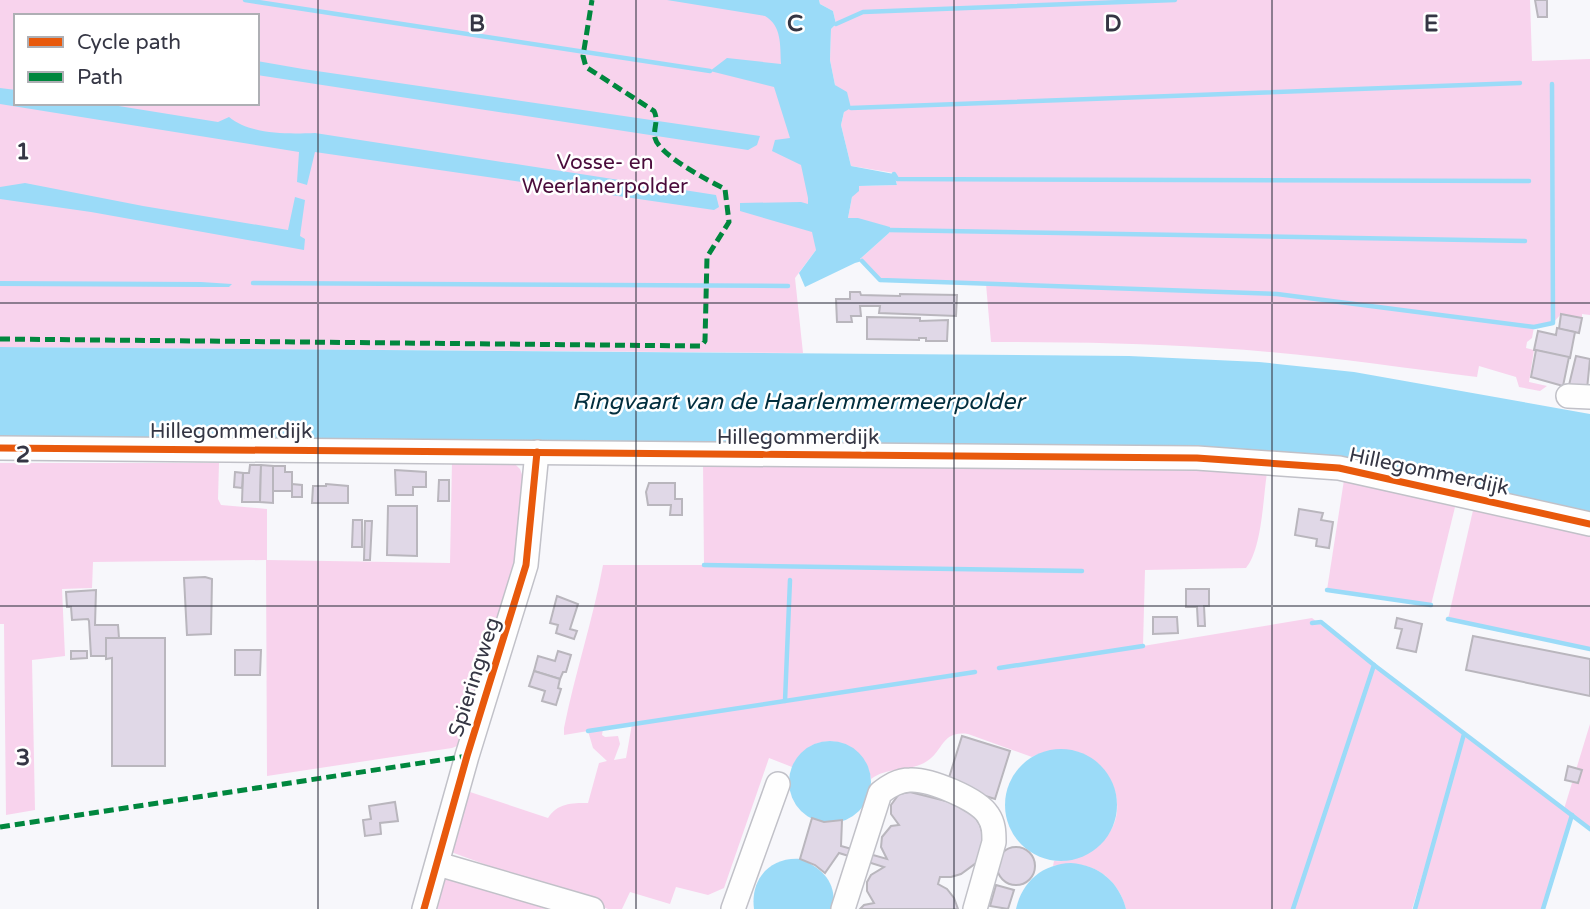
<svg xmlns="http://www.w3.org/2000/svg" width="1590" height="909" viewBox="0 0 1590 909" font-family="'Varela Round',sans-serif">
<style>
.green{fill:#f8d3ed;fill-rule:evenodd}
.water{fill:#9bdbf8}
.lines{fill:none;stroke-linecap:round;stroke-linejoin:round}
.stream{stroke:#9bdbf8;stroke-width:4.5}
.building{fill:#e0d8e7;stroke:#b9b6bd;stroke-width:2}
.minor-casing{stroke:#c1c1c8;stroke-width:26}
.minor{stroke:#fefefe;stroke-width:23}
.quiet{stroke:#00873e;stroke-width:5;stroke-dasharray:10 5;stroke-linecap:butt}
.cycleway-casing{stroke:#fff;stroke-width:11}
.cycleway{stroke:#e8590c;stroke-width:7}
.grid{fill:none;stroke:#353644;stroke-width:2;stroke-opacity:0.55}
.labels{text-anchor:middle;stroke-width:5;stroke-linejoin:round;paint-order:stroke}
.park-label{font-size:21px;fill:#4a0c3b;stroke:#fff}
.street-label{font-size:21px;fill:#353644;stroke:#fff}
.water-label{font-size:23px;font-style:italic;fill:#022e3e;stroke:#fff}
.grid-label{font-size:23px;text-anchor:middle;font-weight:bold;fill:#353644;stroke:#fff;stroke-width:5;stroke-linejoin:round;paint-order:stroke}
</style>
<rect width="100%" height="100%" fill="#f7f7fb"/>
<g class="green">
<path d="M0 0H797L816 250 795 278 803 353 0 347ZM16 16H257V103H16Z"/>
<path d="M819 0H1530L1532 61 1590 59V315L1582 314V318L1561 314 1553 323 1534 327 1532 338 1527 342 1526 348 1534 350 1529 382 1547 386 1540 391 1519 387 1516 377 1479 366 1477 377C1390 366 1303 353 1216 348 1141 343 1066 342 991 342L986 284 880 280 860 259 889 233V227L848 218 852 197 858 186 897 185 894 173 851 166 841 125 844 112 839 89 835 85 830 60 831 29 836 24 833 11 820 4Z"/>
<polygon points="452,462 513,462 520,469 525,483 516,573 462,744 452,748 267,776 266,560 93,562 92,588 62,589 65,656 32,660 35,810 6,815 4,624 0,624 0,463 219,463 218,499 221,505 267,509 267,560 450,563"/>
<path d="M703 463 1139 466 1267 473C1263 498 1262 549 1246 568L1145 570 1143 646 1312 618 1564 809 1590 724V828L1572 816 1542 909H1415L1446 798 1412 909H1126C1117 874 1087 858 1053 866L1054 861C1069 862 1077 857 1090 850 1150 817 1102 724 1032 757L968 734C940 730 944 753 924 763 906 772 887 767 871 779 864 736 810 727 792 767L769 758 724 888 708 895 676 887 670 904 630 892 622 909H608L451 852 470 792 548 818C558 803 571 803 588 803L599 763 607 761 593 748 588 731 564 735V728C575 673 593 620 603 565H704ZM632 724 626 758 614 760 620 744 618 736 605 737 602 735 603 729Z"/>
<polygon points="1344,480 1456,503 1431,605 1327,590"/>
<polygon points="1474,506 1590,532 1590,649 1448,619"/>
<polygon points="444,872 546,909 434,909"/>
</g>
<g class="water">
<path d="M667 0H819L820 4 833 11 836 24 831 29 830 60 835 85 847 92 851 108 844 112 841 125 851 166 894 174 897 185 859 186V191L852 197 848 218H858L890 227 889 233 860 259 862 261 855 263 805 287 799 273 816 250 812 232 740 211V203L801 202 808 204V198L801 165 772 151 775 140 790 138 774 87 710 71 727 58 781 64C780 45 782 26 765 16Z"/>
<polygon points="257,61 303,69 760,136 757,145 748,150 257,75"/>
<path d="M0 88 16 90V103H100L218 122 229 117C251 135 288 134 315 133L716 195 719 207 714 210 315 152 307 185 297 182 299 152 0 104Z"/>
<polygon points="25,183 143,206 288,230 295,197 305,200 300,236 305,239 304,250 91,212 0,199 0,187"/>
<polygon points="0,281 201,282 232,284 229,287 203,287 0,286"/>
<polygon points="0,347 1129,356 1259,362 1354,372 1590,414 1590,512 1359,464 1289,453 1169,447 0,439"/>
<circle cx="830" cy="782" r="41"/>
<circle cx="1061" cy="805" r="56"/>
<path d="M800 859C823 868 837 883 833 909H754C750 879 770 857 800 859Z"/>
<path d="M1071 863C1099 865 1119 882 1126 909H1016C1022 881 1043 864 1071 863Z"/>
</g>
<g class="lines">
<g class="stream">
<polyline points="245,0 710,71"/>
<polyline points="836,24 863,12 1175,0"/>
<polyline points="851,108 1520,83"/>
<polyline points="894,174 897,179 1529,181"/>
<polyline points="889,230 1525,241"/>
<polyline points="862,261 880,280 1277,294 1534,327 1553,323 1552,84"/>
<polyline points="253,283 788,286"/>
<polyline points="704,565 1082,571"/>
<polyline points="1327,590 1431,605"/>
<polyline points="1448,619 1590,649"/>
<polyline points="1374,665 1590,829"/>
<polyline points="999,668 1143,646"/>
<polyline points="785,701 790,580"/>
<polyline points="588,731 975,672"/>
<polyline points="1293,909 1374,665 1321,622 1312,623"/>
<polyline points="1415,909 1464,734"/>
<polyline points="1543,909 1572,815"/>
</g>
</g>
<g class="building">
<polygon points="1535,0 1547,0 1547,17 1538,17"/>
<polygon points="850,292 860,292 861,295 900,296 900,294 957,295 956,316 879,313 880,306 860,306 861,316 851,316 852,322 837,322 836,299 850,299"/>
<polygon points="1561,314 1582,318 1579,333 1559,329"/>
<polygon points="867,317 920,318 920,321 948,320 947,341 926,341 926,338 919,338 919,340 867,339"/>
<polygon points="1557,328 1575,332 1570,358 1534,350 1538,331 1556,335"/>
<polygon points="1536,350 1569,357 1563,386 1531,377"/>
<polygon points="1576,356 1590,359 1587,389 1569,385"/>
<polygon points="250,465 261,465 260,502 242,502 243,473 249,473"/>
<polygon points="261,465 273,466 273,503 260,502"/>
<polygon points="273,466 285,466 285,472 292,472 292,491 273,491"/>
<polygon points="395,470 426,472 426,487 413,487 413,495 396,495"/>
<polygon points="235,472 243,473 242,488 234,487"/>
<polygon points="439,480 449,480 449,501 438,501"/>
<polygon points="649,483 675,483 675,499 682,499 682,515 670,515 671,505 648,505 646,492"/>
<polygon points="292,484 302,485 302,497 292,497"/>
<polygon points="326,484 348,486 348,503 312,503 313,486 326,486"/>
<polygon points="388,506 417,506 417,556 387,555"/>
<polygon points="1299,509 1323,513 1321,520 1333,522 1329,548 1316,546 1317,539 1295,535"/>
<polygon points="353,520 362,520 362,547 352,547"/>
<polygon points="365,521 372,521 370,560 364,560"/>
<polygon points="205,577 212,579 211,634 187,635 184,578"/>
<polygon points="1186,589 1209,589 1209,606 1204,606 1205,626 1198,626 1197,607 1186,607"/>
<polygon points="96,590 95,625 118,625 119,638 106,638 106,656 91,656 89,621 88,619 72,620 71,607 67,607 66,592"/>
<polygon points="557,596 578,604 570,629 577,631 574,639 556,633 558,625 550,623"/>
<polygon points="1153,617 1177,617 1178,633 1153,634"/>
<polygon points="1397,618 1422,624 1416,652 1397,648 1402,629 1395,628"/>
<polygon points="1473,636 1590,659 1590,696 1466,670"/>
<polygon points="106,638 165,638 165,766 112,766 112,658 106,659"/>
<polygon points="235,650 261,650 260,675 235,675"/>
<polygon points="71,651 87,651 87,658 71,659"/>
<polygon points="558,651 571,655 566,672 563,672 560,679 534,671 538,656 555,661"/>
<polygon points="534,671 560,679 558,688 561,689 556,705 542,701 545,691 529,686"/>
<polygon points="962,736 1010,751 995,799 947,784"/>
<polygon points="1568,766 1582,770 1578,783 1565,780"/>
<polygon points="910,792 958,804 974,815 980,825 983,835 983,846 976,863 961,874 951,877 940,877 938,884 947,889 954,898 958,909 860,909 864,905 874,903 867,891 867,882 871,875 884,867 839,853 825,873 815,865 800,859 812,818 824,822 842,820 841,846 887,859 881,847 882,837 891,826 899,825 891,814 891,805 899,794"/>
<polygon points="395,802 398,821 380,823 381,834 365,836 363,820 371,819 369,806"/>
<circle cx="1016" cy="866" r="19"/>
<polygon points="996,885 1014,890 1008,909 990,906"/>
</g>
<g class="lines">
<defs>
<g id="minor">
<polyline points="1568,396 1590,397"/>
<polyline points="0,448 1197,458 1339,468 1590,524"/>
<polyline points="438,864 592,909"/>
<polyline points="424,909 467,756 526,565 537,452"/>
<polyline points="733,909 778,784"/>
<path d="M843 909 880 793C889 786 898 780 910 780 930 779 978 799 988 815 994 824 994 832 994 842L975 909"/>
</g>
</defs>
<use href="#minor" class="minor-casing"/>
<use href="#minor" class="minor"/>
<g class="quiet">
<path d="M0 339 701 346 705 341 707 257 729 222 725 189C709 181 659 155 655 138 653 128 659 121 654 111L586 67 583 56 592 0"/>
<polyline points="0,827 467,756"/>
</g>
<defs>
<g id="cycleway">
<polyline points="0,448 1197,458 1339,468 1590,524"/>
<polyline points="424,909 467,756 526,565 537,452"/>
</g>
</defs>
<use href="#cycleway" class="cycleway-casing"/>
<use href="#cycleway" class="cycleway"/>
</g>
<path class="grid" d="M318 0V909M636 0V909M954 0V909M1272 0V909M0 303H1590M0 606H1590"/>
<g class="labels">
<g class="park-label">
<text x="605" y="169">Vosse- en<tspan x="605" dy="24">Weerlanerpolder</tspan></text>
</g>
<g class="street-label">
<text x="231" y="438">Hillegommerdijk</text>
<text x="798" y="444">Hillegommerdijk</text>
<text transform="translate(1429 471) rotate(12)" y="7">Hillegommerdijk</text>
<text transform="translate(474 677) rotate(-72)" y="7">Spieringweg</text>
</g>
<g class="water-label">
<text x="798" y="409">Ringvaart van de Haarlemmermeerpolder</text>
</g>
</g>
<g class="grid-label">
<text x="477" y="31">B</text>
<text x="795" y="31">C</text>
<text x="1113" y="31">D</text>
<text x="1431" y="31">E</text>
<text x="23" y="159">1</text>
<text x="23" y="462">2</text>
<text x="23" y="765">3</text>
</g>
<rect x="14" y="14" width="245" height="91" fill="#ffffff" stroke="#aeafb4" stroke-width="2"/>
<rect x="28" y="37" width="35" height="10" fill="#e8590c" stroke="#aeafb4" stroke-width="2"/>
<text x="77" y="49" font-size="21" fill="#353644">Cycle path</text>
<rect x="28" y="72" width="35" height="10" fill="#00873e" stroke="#aeafb4" stroke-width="2"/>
<text x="77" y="84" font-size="21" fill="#353644">Path</text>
</svg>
